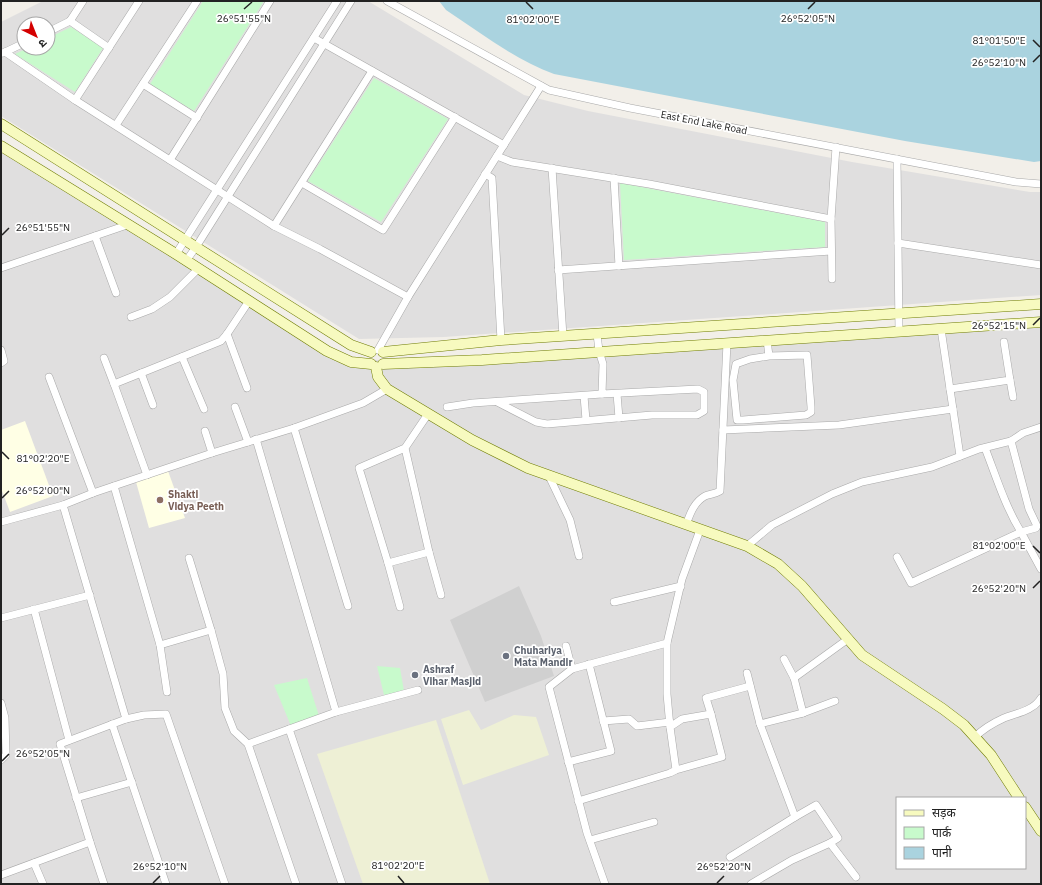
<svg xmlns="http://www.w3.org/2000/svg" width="1042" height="885" viewBox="0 0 1042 885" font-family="'IBM Plex Sans','Noto Sans Devanagari',sans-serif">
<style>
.residential{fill:#e0dfdf;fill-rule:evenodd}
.education{fill:#ffffe5}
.religious{fill:#d0d0d0}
.farmland{fill:#eef0d5}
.park{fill:#c8facc}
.water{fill:#aad3df}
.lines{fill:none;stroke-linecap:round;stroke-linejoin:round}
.street-casing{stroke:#a9a9a9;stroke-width:8}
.secondary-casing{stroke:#707d05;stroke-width:11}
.street{stroke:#fff;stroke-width:7}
.secondary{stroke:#f7fabf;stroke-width:10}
.ticks{fill:none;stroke:#222;stroke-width:1.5}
.education-dot{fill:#8d6e63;stroke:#fff;stroke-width:1.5}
.worship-dot{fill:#6b7280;stroke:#fff;stroke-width:1.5}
.labels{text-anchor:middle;stroke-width:3.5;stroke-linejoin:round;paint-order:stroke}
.street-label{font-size:10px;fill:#222;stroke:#fff}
.education-label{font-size:10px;font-weight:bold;fill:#785e54;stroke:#fff;text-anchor:start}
.worship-label{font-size:10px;font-weight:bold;fill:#5b616d;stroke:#fff;text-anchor:start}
.ticks-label{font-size:10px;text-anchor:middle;fill:#222;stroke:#fff;stroke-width:3.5;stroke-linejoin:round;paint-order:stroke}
</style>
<rect width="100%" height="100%" fill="#f2efe9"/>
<g class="residential">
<path d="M43 1H368L524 95 588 111 852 162 1030 192H1041V295L444 337 359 339 1 116V22ZM24 24H48V48H24Z"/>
<path d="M1 150 347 358 467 366 1041 325V884H1ZM897 798H1025V868H897Z"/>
</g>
<g class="education">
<polygon points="25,421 53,496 10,512 1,488 1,430"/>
<polygon points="168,471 185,518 149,528 136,482"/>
</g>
<polygon class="religious" points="519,586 541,636 554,676 485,702 450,620"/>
<g class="farmland">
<polygon points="469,710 481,730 514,715 536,717 549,755 463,785 441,719"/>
<polygon points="436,720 490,884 363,884 317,754"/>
</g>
<g class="park">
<polygon points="203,1 264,1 194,111 150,84"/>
<polygon points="71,27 103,48 75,92 15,54 28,48 48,48 48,38"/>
<polygon points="374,78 448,119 381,222 308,181"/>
<polygon points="620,183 825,222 825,247 624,260"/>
<polygon points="377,666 400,668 404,691 384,695"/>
<polygon points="307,678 319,716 291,726 274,685"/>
</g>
<path class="water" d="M439 1H1041V161L1034 162 905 141 554 74C515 60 481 33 446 10Z"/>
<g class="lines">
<defs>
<g id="street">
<polyline points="387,1 549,90 630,108 1016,182 1041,184"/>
<polyline points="70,21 83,1"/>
<polyline points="48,32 70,21 109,48"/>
<polyline points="314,38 504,145"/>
<polyline points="5,52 75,100 274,226 320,249 408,297"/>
<polyline points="3,53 24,43"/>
<polyline points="143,84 197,118"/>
<polyline points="75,100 139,1"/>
<polyline points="116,125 197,1"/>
<polyline points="497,156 512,162 649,184 831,219"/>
<polyline points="897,159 899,332"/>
<polyline points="170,160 270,1"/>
<polyline points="552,168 563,336"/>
<polyline points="485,174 492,178 501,340"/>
<polyline points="614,178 619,266"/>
<polyline points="302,183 383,230 455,117"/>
<polyline points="274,226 372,71"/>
<polyline points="95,236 116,293"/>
<polyline points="898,243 1041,265"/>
<polyline points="176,254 337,1"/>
<polyline points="186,261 196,247 351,1"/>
<polyline points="1,268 127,225"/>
<polyline points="558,270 831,251"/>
<polyline points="832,279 831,219 836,147"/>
<polyline points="131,317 152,309 170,297 198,269"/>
<polyline points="941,329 960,456"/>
<polyline points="227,334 247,388"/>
<polyline points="767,340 769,356 750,359 736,364 733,380 737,420 743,420 806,415 811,412 811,407 807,355 769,356"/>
<polyline points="1,350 4,361 1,363"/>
<polyline points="378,350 408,297 541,86"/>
<polyline points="182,357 204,409"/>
<polyline points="104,358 114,384 221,341 227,334 249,301"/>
<polyline points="141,373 153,405"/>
<polyline points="49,377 93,493"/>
<polyline points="1010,380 1013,397"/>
<polyline points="114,384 147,475"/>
<polyline points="950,389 1010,380 1004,342"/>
<polyline points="617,394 619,418"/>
<polyline points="584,396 586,420"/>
<polyline points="497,402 536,422 547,424 652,415 697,415 704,411 704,392 698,389 602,394 603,364 599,351 597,334"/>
<polyline points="235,407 248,442"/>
<polyline points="447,407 473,403 602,394"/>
<polyline points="1041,427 1023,433 1011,441 1029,509 1037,526 1036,528 1021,532 1041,569"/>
<polyline points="294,428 348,606"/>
<polyline points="723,430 839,425 953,409"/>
<polyline points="205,431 212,453"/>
<polyline points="405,448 359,468 388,563 429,552 405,448 428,414"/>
<polyline points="549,476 570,520 579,556"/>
<polyline points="114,486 160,645 167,692"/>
<polyline points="1,522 63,505"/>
<path d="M686 525C690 514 694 502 705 496 710 494 715 494 720 491L727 343"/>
<polyline points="747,546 772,525 832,494 862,482 932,467 979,449 1011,441"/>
<polyline points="429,552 441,595"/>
<path d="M897 557 911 583 1021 532C1005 506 996 476 985 448"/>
<polyline points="189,558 211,630 223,674 225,708 234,731 248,744 296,884"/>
<polyline points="388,563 400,607"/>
<polyline points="614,602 681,586"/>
<polyline points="34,609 69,740"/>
<polyline points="1,618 90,595"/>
<polyline points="667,643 667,694 670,727"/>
<polyline points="160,645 211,630"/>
<polyline points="566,646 572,669 667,643 682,579 700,530"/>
<polyline points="784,659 794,678"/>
<polyline points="572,669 549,687 587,833 605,884"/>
<polyline points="747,673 760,724"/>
<polyline points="1,703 5,718 6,755 1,760"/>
<polyline points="336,712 418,690"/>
<polyline points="803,713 835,701"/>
<polyline points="711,714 706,698 750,686"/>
<polyline points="126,719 144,715 166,714 225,884"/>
<polyline points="603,721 629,719 637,726 670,722"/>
<polyline points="112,724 166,884"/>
<polyline points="289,729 342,884"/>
<path d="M975 737C983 729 993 723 1004 718 1017 713 1033 711 1041 698"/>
<polyline points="248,744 336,712 256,439"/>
<polyline points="568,762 611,751 589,664"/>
<polyline points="76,798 132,782"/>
<polyline points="578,801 670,773 676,770 722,757 711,714 682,719 670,727 676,770"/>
<polyline points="590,840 654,822"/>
<polyline points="90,842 104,884"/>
<polyline points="830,843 838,838 816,805 795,817 760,724 803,713 794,678 848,639"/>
<polyline points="730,857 795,817"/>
<polyline points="34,863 43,884"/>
<polyline points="1,875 90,842 60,744 126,719 63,505 93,493 212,453 294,428 363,403 387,389"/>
<polyline points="751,884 792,860 830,843 856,877"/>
</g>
<g id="secondary">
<polyline points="1,124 332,333 351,345 371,352"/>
<polyline points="1,146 176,254 327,351 351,362 371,364"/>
<polyline points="383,352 501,340 1041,304"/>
<polyline points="383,364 482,360 1041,322"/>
<polyline points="376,367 378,377 387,389 472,440 528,468 747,546 778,564 802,586 862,655 943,709 964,725 991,755 1019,798"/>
<polyline points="1025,807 1041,831"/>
</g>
</defs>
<use href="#street" class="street-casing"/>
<use href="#secondary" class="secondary-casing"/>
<use href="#street" class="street"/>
<use href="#secondary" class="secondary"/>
</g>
<path class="ticks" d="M526 2 533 9M244 9 252 2M808 9 815 2M1033 40 1040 47M1033 62 1040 55M2 235 9 228M1033 325 1040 318M2 452 9 459M2 498 9 491M1033 546 1040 553M1033 588 1040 581M2 761 9 754M398 876 404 883M153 883 160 876M717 883 724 876"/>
<circle class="education-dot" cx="160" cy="500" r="4"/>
<g class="worship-dot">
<circle cx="506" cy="656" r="4"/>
<circle cx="415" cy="675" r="4"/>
</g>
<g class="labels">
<g class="street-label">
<text transform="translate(704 122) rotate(11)" y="4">East End Lake Road</text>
</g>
<g class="education-label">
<text x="168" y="498">Shakti<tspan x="168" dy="12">Vidya Peeth</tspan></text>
</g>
<g class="worship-label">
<text x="514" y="654">Chuhariya<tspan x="514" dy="12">Mata Mandir</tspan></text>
<text x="423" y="673">Ashraf<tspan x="423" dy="12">Vihar Masjid</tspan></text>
</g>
</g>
<g class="ticks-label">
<text x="244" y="22">26°51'55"N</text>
<text x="808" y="22">26°52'05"N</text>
<text x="533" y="23">81°02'00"E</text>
<text x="999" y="44">81°01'50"E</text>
<text x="999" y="66">26°52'10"N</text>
<text x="43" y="231">26°51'55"N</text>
<text x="999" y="329">26°52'15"N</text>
<text x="43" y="462">81°02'20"E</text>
<text x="43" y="494">26°52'00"N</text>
<text x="999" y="549">81°02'00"E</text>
<text x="999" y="592">26°52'20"N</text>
<text x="43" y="757">26°52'05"N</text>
<text x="398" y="869">81°02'20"E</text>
<text x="160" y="870">26°52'10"N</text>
<text x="724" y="870">26°52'20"N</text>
</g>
<rect width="1042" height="885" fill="none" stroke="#222222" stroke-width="4"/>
<rect x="896" y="797" width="130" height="72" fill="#ffffff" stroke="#a7a7a7"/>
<rect x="904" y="810" width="20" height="6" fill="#f7fabf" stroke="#a7a7a7"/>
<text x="932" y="817" font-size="12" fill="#222222">सड़क</text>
<rect x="904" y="827" width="20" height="12" fill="#c8facc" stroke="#a7a7a7"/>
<text x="932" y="837" font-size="12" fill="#222222">पार्क</text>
<rect x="904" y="847" width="20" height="12" fill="#aad3df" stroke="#a7a7a7"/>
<text x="932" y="857" font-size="12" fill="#222222">पानी</text>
<g transform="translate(36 36) rotate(137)"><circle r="19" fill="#ffffff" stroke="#a7a7a7"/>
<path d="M0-3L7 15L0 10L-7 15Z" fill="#d40000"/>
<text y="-6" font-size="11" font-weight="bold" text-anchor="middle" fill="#222222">उ</text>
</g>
</svg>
